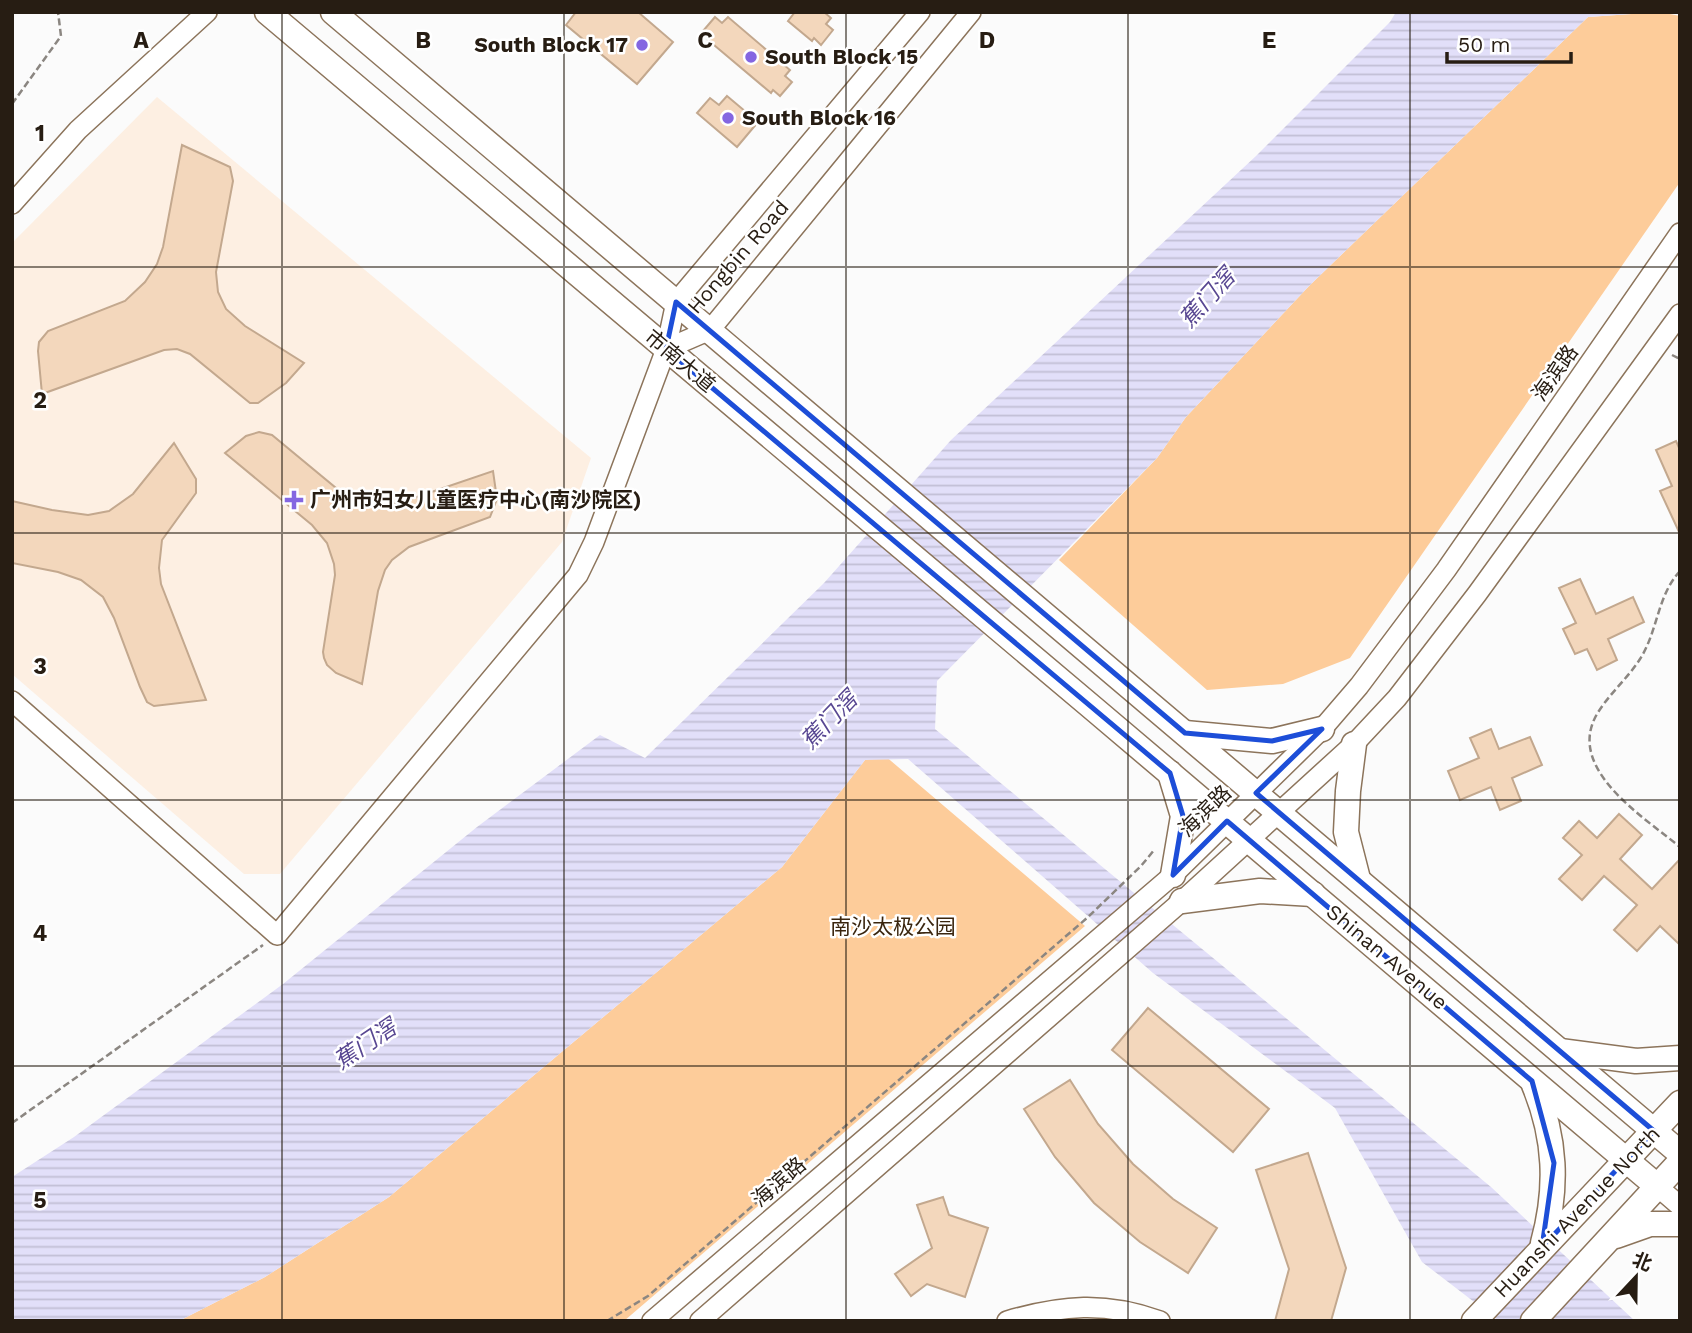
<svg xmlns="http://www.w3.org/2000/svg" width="1692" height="1333" viewBox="0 0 1692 1333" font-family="'Work Sans','Noto Sans SC',sans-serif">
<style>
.built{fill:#fdefe2}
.park{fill:#fdcc9a}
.water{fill:url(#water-rules)}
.building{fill:#f3d7bc;stroke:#c3a88e;stroke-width:2}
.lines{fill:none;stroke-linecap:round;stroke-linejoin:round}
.minor-casing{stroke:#8c745b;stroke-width:22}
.major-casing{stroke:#8c745b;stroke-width:27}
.path{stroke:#8b8681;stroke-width:2.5;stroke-dasharray:7 3.5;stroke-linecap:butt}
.minor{stroke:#fff;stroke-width:19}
.major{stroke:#fff;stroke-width:24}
.marked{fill:none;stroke:#1d4ed8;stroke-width:5;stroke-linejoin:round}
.grid{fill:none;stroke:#271d13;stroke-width:2;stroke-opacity:0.55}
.poi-dot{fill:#8466e1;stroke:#fff;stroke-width:2.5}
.labels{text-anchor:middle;stroke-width:5;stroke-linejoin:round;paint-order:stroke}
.poi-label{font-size:21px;font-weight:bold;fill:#271d13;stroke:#fff;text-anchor:start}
.street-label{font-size:21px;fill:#271d13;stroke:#fff}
.park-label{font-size:21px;fill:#3a250e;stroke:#fff}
.water-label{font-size:23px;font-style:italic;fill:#584792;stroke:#fff}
.grid-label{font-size:23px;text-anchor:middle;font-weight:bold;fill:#271d13;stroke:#fff;stroke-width:5;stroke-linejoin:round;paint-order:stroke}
</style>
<defs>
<pattern id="water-rules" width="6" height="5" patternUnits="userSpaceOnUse" patternTransform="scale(1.75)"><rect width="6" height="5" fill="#e2dff9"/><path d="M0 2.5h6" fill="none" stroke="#c2bfd5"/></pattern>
</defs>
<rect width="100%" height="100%" fill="#fbfbfb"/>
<polygon class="built" points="157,97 591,458 562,542 280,874 244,874 12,674 12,243"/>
<g class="park">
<polygon points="1660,12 1680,16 1680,182 1350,658 1283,684 1207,690 1059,560 1157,458 1186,417 1309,286 1588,17"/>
<polygon points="884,755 1085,926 624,1321 179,1321 265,1277 389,1197 782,867 865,760"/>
</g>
<polygon class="water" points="1396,12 1660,12 1588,17 1309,286 1186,417 1157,458 937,681 935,729 1491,1187 1635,1321 1499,1321 1422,1262 1335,1108 1153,973 908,759 865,760 782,867 389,1197 265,1277 179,1321 12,1321 12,1177 74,1137 283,984 477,827 600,735 645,758 824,583 951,440 1256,156 1390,22"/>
<g class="building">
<polygon points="576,12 638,12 673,42 637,84 566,25"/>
<polygon points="795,12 824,12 831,18 826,24 833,30 821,45 814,38 812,41 788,21"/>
<polygon points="715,17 722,23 728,17 790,70 785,76 792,82 780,96 773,90 771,93 708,40 710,38 703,31"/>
<polygon points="727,96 758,122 737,147 697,113 710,98 719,105"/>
<polygon points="182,145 230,167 233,181 216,272 218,292 226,309 245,326 304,363 286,383 258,403 250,403 190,354 177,349 164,350 42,394 38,351 39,342 48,331 125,301 145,282 157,264 163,247"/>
<polygon points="259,432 272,435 347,497 368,504 379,506 402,502 493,471 497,499 490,517 409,547 392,560 385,570 378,591 362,684 336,673 327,665 324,658 323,652 335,575 334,564 327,543 312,525 225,453 246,436"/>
<polygon points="1676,441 1680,450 1680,534 1660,491 1672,486 1656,450"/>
<polygon points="174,443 196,479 196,493 162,540 159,568 161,584 206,700 154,706 147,702 140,687 114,618 103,597 81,580 58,572 12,563 12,501 52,510 88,515 109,511 133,494"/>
<polygon points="1580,579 1596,614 1633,597 1644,622 1608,639 1617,660 1597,670 1587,649 1575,654 1563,629 1576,623 1559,588"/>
<polygon points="1491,729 1499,749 1530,737 1542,765 1512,778 1521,801 1500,810 1491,787 1460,800 1448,771 1479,758 1470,738"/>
<polygon points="1619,814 1642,835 1620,859 1652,889 1680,859 1680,945 1660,926 1637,951 1614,930 1637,905 1604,876 1582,900 1559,879 1582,855 1563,838 1579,821 1597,838"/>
<polygon points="1148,1008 1269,1109 1233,1152 1112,1050"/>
<polygon points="1070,1080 1098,1124 1133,1164 1173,1199 1217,1228 1188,1273 1140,1242 1094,1203 1055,1157 1024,1109"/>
<polygon points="1308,1153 1346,1268 1331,1321 1275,1321 1289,1269 1256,1170"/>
<polygon points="943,1197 949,1215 988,1228 965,1297 927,1284 911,1296 895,1274 932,1248 917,1205"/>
</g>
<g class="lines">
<defs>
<g id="minor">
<polyline points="12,204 78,130 207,12"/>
<polyline points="666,349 710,330 971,12"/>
<polyline points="12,701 277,935 578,575 594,542 666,349 676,302 920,12"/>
<polyline points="1658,1187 1680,1206"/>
<polyline points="652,1321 1173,875 1322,729 1359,686 1446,570 1680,233"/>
<polyline points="700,1321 1182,901 1354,744 1397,698 1477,594 1680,314"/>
<path d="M1007 1321C1062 1305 1105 1301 1160 1321"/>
</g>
<g id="major">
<polyline points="267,12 1094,709 1658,1187"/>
<polyline points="333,12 1680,1153"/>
<polyline points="1185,733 1272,741 1322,729"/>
<polyline points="1354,744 1348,791 1346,832 1358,879"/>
<polyline points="1170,773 1183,816 1173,875"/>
<polyline points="1182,901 1260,891 1313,894"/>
<polyline points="1560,1051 1636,1061 1680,1058"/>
<path d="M1534 1085C1556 1138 1558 1188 1543 1243"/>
<polyline points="1616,1236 1650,1224 1680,1224"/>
<polyline points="1474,1321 1680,1103"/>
<polyline points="1533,1321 1680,1162"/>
</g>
</defs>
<use href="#minor" class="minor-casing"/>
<use href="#major" class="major-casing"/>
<g class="path">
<polyline points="12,104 61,36 58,12"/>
<polyline points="1672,355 1680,359"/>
<path d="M1680 571C1657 596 1658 631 1640 659 1628 678 1609 694 1597 714 1565 769 1644 817 1680 847"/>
<polyline points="12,1123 263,945"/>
<polyline points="607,1321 648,1296 1087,918 1141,866 1155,849"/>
</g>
<use href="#minor" class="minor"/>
<use href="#major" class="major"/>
</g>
<path class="marked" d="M676 302 1185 733 1272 741 1322 729 1256 793 1654 1131 1542 1247 1554 1163 1532 1081 1227 821 1173 875 1183 816 1170 773 666 349Z"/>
<path class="grid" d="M282 12V1321M564 12V1321M846 12V1321M1128 12V1321M1410 12V1321M12 267H1680M12 533H1680M12 800H1680M12 1066H1680"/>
<g class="poi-dot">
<circle cx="642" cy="45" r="7"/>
<circle cx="751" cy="57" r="7"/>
<circle cx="728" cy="118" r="7"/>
<path d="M290.5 489.5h7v7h7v7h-7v7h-7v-7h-7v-7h7z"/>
</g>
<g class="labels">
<g class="poi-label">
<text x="628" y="52" text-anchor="end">South Block 17</text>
<text x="765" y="64">South Block 15</text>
<text x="742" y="125">South Block 16</text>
<text x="310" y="507">广州市妇女儿童医疗中心(南沙院区)</text>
</g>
<g class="street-label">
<text transform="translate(738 257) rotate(-49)" y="7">Hongbin Road</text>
<text transform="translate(680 361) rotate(40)" y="7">市南大道</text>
<text transform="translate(1555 373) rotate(-55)" y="7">海滨路</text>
<text transform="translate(1205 811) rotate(-44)" y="7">海滨路</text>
<text transform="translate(1387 957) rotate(40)" y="7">Shinan Avenue</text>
<text transform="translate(779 1182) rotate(-41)" y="7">海滨路</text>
<text transform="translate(1577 1212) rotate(-46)" y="7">Huanshi Avenue North</text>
</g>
<g class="park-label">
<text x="893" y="934">南沙太极公园</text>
</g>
<g class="water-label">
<text transform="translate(1207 298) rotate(-48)" y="8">蕉门滘</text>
<text transform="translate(829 720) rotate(-46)" y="8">蕉门滘</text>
<text transform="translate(365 1044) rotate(-34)" y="8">蕉门滘</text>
</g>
</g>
<g class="grid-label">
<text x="141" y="48">A</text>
<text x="423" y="48">B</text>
<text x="705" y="48">C</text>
<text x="987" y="48">D</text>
<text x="1269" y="48">E</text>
<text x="40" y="141">1</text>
<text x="40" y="408">2</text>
<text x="40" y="674">3</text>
<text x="40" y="941">4</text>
<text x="40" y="1208">5</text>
</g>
<rect width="1692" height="1333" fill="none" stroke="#271d13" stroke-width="28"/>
<g transform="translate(1636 1277) rotate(22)" stroke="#ffffff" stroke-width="5" paint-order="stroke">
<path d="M0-5L12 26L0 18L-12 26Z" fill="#271d13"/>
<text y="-10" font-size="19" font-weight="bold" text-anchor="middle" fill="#271d13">北</text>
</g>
<path d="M1447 52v10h124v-10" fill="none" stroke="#271d13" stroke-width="3.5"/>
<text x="1458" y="52" font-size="21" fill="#271d13" stroke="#ffffff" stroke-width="5" paint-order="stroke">50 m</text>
</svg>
